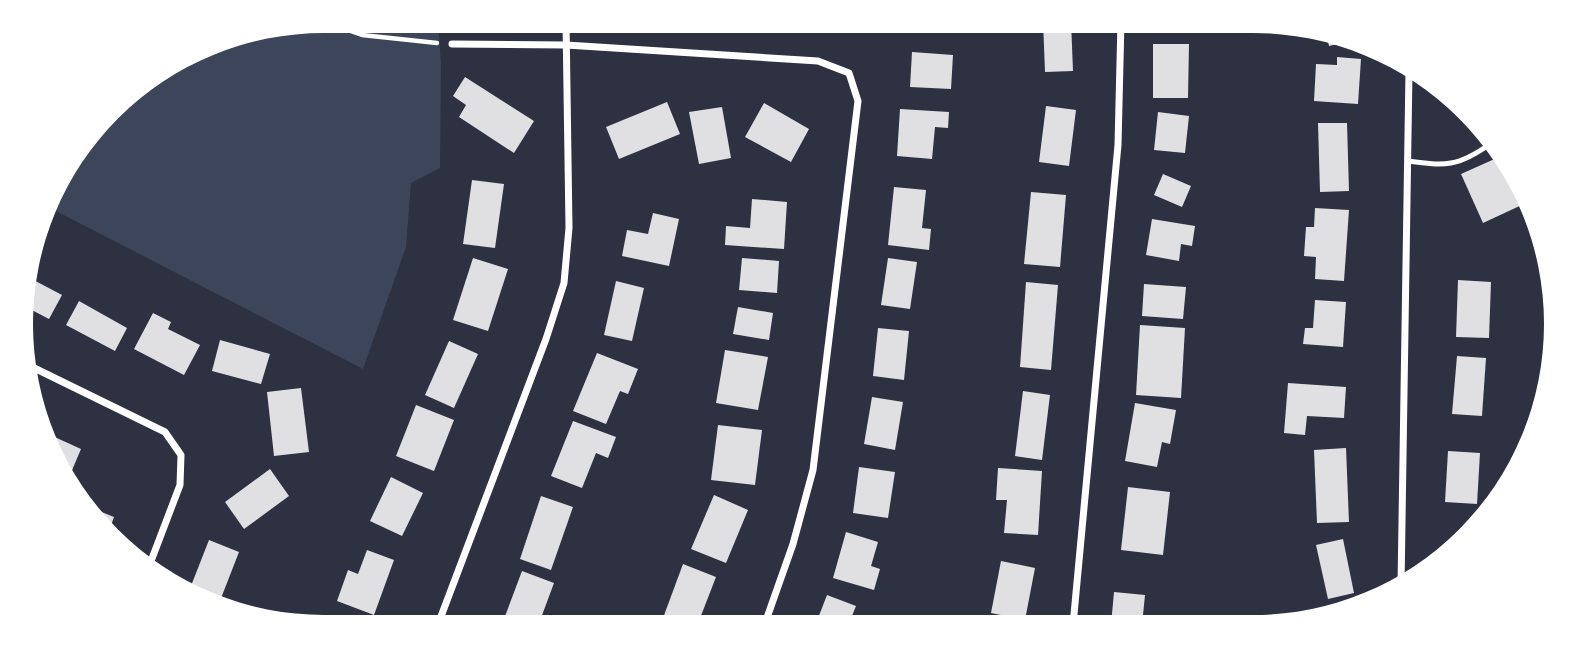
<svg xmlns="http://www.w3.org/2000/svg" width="1577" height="648" viewBox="0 0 1577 648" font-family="Figtree,sans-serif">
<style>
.green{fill:#3c4559}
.building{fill:#e0e0e3}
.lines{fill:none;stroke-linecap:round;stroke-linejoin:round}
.path{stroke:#fff;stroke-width:4.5}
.service{stroke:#fff;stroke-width:5}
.minor{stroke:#fff;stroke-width:7}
</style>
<rect width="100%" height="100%" fill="#2d3142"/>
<polygon class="green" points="324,21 438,21 441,65 440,168 411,183 406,247 363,369 50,208 61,173 125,96 226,37"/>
<g class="building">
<polygon points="912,21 936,21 922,33"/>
<polygon points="1043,21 1071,21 1073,71 1045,72"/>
<polygon points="1326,33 1350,37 1355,40 1329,46"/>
<polygon points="1153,44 1189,44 1188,98 1153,98"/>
<polygon points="912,52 953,55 951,89 910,87"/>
<polygon points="1337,57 1361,59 1358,104 1314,101 1316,64 1337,65"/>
<polygon points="465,77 534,121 514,153 459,117 466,105 453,96"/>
<polygon points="667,102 680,134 619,159 606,127"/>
<polygon points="764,103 809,129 791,162 745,137"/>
<polygon points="1046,106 1076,110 1069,166 1039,162"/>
<polygon points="722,107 731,158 699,164 689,112"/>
<polygon points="900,109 949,112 948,128 935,127 932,159 897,156"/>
<polygon points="1158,112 1189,116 1185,153 1154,150"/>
<polygon points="1318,123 1347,123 1349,191 1320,192"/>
<polygon points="1499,157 1513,175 1526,203 1483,223 1461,174"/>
<polygon points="1163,174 1191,186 1182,207 1154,195"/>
<polygon points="472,180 504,184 495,248 463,244"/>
<polygon points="894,187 926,190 922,228 931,229 929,250 888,245"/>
<polygon points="1031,192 1066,195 1060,267 1024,264"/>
<polygon points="752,199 787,202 784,249 725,245 726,226 750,228"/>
<polygon points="1315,208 1349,210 1344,281 1315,279 1316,257 1304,256 1306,227 1314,227"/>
<polygon points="653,213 679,219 669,266 622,256 627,230 648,234"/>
<polygon points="1152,219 1195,226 1192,246 1181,244 1179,261 1146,255"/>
<polygon points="473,258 508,269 488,331 453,320"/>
<polygon points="742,258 779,261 777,293 739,290"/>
<polygon points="888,258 917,262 910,309 881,305"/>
<polygon points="26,276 62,295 49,319 24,306 24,284"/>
<polygon points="1458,280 1491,282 1489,338 1456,337"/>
<polygon points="616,281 644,288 632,341 604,335"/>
<polygon points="1026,282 1058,285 1051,370 1020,367"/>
<polygon points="1144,284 1186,287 1183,319 1142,316"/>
<polygon points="1315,300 1346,302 1343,347 1303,344 1305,328 1313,328"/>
<polygon points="79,301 127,328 115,351 66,325"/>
<polygon points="738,307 773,313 769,340 733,334"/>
<polygon points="153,313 171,322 168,329 200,345 184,375 134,349"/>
<polygon points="1140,325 1185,328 1181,398 1136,395"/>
<polygon points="878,328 909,331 904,380 873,376"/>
<polygon points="220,340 270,354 261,384 212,371"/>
<polygon points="449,341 478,354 454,408 425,395"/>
<polygon points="725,350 768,357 758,410 716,403"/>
<polygon points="597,353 638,369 628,394 620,391 606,424 573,411"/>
<polygon points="1457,356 1486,358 1482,416 1452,414"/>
<polygon points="1288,383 1346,387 1344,418 1307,416 1305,435 1284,433"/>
<polygon points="301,388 309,452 274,456 267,392"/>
<polygon points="1023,391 1050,395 1042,460 1015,456"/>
<polygon points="872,397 903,402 895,450 864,444"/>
<polygon points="1135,403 1176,410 1170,444 1162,442 1157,467 1125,461"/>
<polygon points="416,405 454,420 434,471 396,456"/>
<polygon points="573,421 616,437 608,458 596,453 582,488 551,476"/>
<polygon points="718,425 762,430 755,485 711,480"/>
<polygon points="48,434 81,449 70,475 64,473"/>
<polygon points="1346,448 1349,522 1317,523 1314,450"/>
<polygon points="1448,451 1480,453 1477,504 1445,502"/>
<polygon points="859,467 895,472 888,518 853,513"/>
<polygon points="998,468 1042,471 1038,535 1004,533 1007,500 996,500"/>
<polygon points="270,469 289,496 244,529 225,502"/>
<polygon points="391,477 423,493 402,536 370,521"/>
<polygon points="1128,487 1170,492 1163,555 1121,550"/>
<polygon points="714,495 748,510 726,563 691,549"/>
<polygon points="541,496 573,507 551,570 520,559"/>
<polygon points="84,505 114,517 109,531 97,519"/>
<polygon points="846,532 878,542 871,566 880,569 874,590 833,578"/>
<polygon points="1343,539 1354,593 1328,599 1316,545"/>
<polygon points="209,540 239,552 218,606 189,591"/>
<polygon points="1444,547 1457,547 1444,558"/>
<polygon points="367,550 394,560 374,615 337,601 348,570 358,574"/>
<polygon points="1001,561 1035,568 1025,620 991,613"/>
<polygon points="683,564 716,577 697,626 684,626 663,618"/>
<polygon points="522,571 554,583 541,618 552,622 550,626 501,627"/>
<polygon points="1114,592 1145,595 1142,625 1111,625"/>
<polygon points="827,595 856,606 848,626 815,626"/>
<polygon points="1342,608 1343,609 1305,621 1305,610"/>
<polygon points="335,618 364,626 364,627 333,627"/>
</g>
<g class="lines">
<polyline class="path" points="322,21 362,35 437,43"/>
<path class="service" d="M1408 161C1445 166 1458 167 1490 144"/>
<g class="minor">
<polyline points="452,44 566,45 818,61 849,73 858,101 813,470 793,544 764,626"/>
<polyline points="26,364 165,432 181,455 180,485 148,569"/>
<polyline points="1401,586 1409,71"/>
<polyline points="1073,625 1118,145 1121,21"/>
<polyline points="437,627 546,339 564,283 569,228 566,21"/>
</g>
</g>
<path d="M0 0H1577V648H0ZM324 33H1253A291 291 0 0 1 1544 324V324A291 291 0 0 1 1253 615H324A291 291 0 0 1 33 324V324A291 291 0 0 1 324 33Z" fill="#fff" fill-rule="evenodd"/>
</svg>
